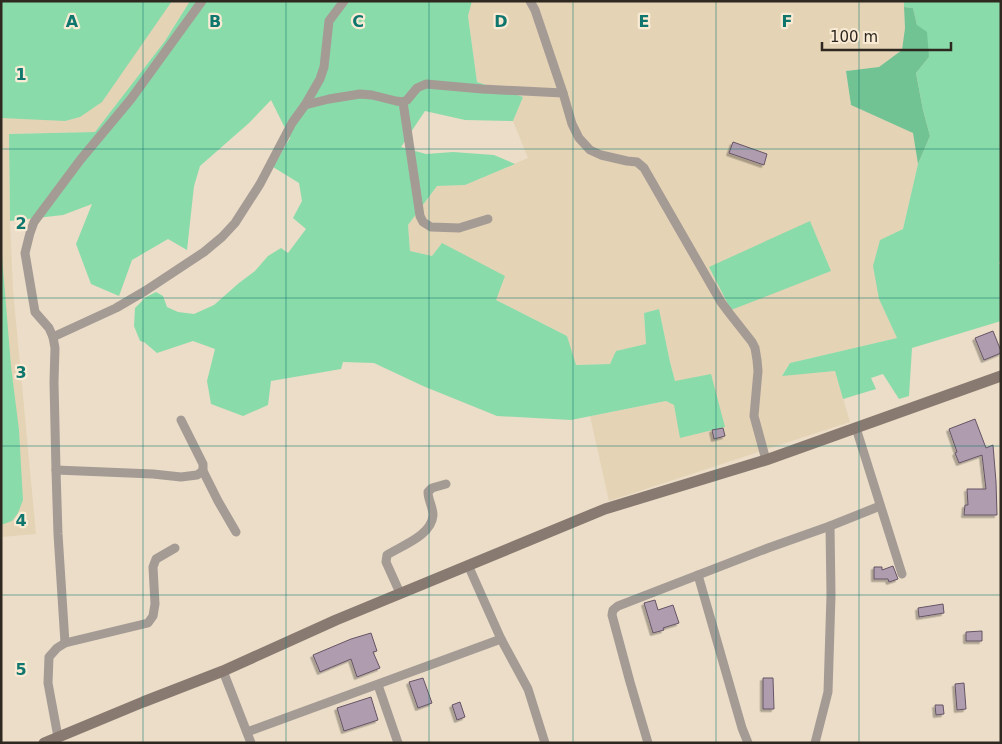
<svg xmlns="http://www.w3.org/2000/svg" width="1002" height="744" viewBox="0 0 1002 744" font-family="'DejaVu Sans',sans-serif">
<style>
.built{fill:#e5d3b6}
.green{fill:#8adbaa}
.forest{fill:#71c393}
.building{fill:#af9daf;stroke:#655465;filter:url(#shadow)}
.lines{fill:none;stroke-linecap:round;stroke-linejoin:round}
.street{stroke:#a59b95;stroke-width:9}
.secondary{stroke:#897a71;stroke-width:11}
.grid{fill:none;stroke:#0f766e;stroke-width:1;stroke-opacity:0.55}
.grid-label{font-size:16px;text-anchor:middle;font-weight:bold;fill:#0f766e;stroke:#f9ead4;stroke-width:4.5;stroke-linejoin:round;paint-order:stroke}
</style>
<defs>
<filter id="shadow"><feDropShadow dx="-2.5" dy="2.5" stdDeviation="0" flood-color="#0004"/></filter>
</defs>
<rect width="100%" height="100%" fill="#ebddc7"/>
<g class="built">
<polygon points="1,1 190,1 165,41 95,132 9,134 10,221 13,290 36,534 1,537"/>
<polygon points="472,1 904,1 905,28 902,50 879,67 846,71 851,105 914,133 918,164 903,229 881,240 879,299 897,338 790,363 782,375 835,371 850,422 609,501 590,416 666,401 674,405 675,381 670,362 659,309 644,313 646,344 617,351 610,364 575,365 567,336 496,300 442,243 432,256 410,251 408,225 437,186 465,185 528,158 513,121 523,97 477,82 468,16"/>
</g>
<g class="green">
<polygon points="1,1 172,1 102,102 80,117 65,121 1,118"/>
<polygon points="190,1 472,1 468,16 477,82 523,97 513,121 465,120 425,111 401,147 426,154 453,152 494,155 515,164 465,185 437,186 408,225 410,251 432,256 442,243 505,276 496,300 567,336 576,365 610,364 616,351 646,344 644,313 659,309 670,362 675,381 711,374 725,427 680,438 674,405 666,401 571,420 497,416 423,386 374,363 343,362 341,369 271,381 268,405 243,416 211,404 207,381 215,349 193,341 157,353 144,342 140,341 134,326 135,308 146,297 156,292 163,296 167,307 178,312 194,314 214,305 239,283 255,271 268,256 281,248 288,253 306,229 293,218 302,201 299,183 273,167 290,138 271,100 249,123 200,166 194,186 187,250 168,239 132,260 119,296 91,284 76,244 92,204 63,215 10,221 9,134 95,132 165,41"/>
<polygon points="904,1 1001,1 1001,261 999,262 1001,268 1001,321 912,348 909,396 899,399 883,374 871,378 876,389 843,399 835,371 782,376 790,363 897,338 879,299 873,266 880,240 903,229 918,164 930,136 923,110 916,73 929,57 917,25 913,8 904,7"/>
<polygon points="810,221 831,271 731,310 709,267"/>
<polygon points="1,244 11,366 19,430 23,500 18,513 12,521 1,525"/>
</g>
<polygon class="forest" points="904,7 913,8 917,25 927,32 929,57 916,73 923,110 930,136 918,164 913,133 851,105 846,71 879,67 902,50 905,28"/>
<g class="building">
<polygon points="733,142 767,154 764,165 729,153"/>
<polygon points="993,331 1001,351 1001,353 984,360 975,338"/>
<polygon points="975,419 986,448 993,445 996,482 997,515 964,515 965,505 968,505 967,489 986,489 982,455 959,463 955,453 957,452 949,429"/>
<polygon points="723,428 725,436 714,439 712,430"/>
<polygon points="893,566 898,579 889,582 888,579 874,579 874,567 882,567 882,570"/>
<polygon points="655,600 658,610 673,605 679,623 663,628 664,630 653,633 644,603"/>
<polygon points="943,604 944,613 919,617 918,608"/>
<polygon points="982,631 982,641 966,641 966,632"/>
<polygon points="371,633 377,651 373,652 380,668 357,677 351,659 320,672 313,655 351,639"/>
<polygon points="423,678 432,703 418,708 409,682"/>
<polygon points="763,678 773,678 774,709 763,709"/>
<polygon points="964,683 966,709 957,710 955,684"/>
<polygon points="371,697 378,720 344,731 337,708"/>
<polygon points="460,702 465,717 457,720 452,705"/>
<polygon points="935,705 943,705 944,714 936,715"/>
</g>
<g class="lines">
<g class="street">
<polyline points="530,1 535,10 563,93 572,124 579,138 590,150 601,155 627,161 637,162 644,168 721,302 730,314 752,342 755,348 757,360 758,371 754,416 766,460"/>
<polyline points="403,102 420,216 423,222 431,227 459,228 488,219"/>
<polyline points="305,105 329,99 360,94 372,95 396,101 403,102 407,100 417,88 426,84 482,89 563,93"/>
<polyline points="53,337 116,308 145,291 204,252 222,237 235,223 260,184 292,123 305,105 320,79 324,67 329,21 344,1"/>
<polyline points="181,420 203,464 203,471 218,501 236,532"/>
<polyline points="856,428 902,574"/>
<polyline points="56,470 153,474 181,477 197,475 203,471"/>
<polyline points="468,565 501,639 528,689 545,743"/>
<polyline points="698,575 742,728 748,743"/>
<path d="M400 593 386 562 387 555C403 545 432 535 433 515 433 507 428 500 428 492L432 488 446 484"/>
<polyline points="65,643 58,534 56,470 54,382 55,348 53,337 49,328 35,312 25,253 30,233 34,222 81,159 131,99 202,1"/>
<polyline points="223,671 251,743"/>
<polyline points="378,685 398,743"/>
<polyline points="247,732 501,639"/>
<polyline points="58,737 48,683 49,657 57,648 65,643 148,623 153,616 155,604 153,567 156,559 175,548"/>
<polyline points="648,743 630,682 612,615 613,610 618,606 768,548 830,526 880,506"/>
<polyline points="815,743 828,692 831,595 830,526"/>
</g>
<polyline class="secondary" points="44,743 143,702 223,671 336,620 605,509 766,460 1001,376"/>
</g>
<path class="grid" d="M143 1V743M286 1V743M429 1V743M573 1V743M716 1V743M859 1V743M1 149H1001M1 298H1001M1 446H1001M1 595H1001"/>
<g class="grid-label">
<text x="72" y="27">A</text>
<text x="215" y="27">B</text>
<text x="358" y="27">C</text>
<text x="501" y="27">D</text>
<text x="644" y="27">E</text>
<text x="787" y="27">F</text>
<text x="21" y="80">1</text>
<text x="21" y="229">2</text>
<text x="21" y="378">3</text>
<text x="21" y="526">4</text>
<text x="21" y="675">5</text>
</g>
<rect width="1002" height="744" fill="none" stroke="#2e2820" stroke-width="5"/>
<path d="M822 42v8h129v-8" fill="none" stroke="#2e2820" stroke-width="2.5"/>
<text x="830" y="42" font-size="15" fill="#2e2820" stroke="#f9ead4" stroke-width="4" paint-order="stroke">100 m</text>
</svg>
